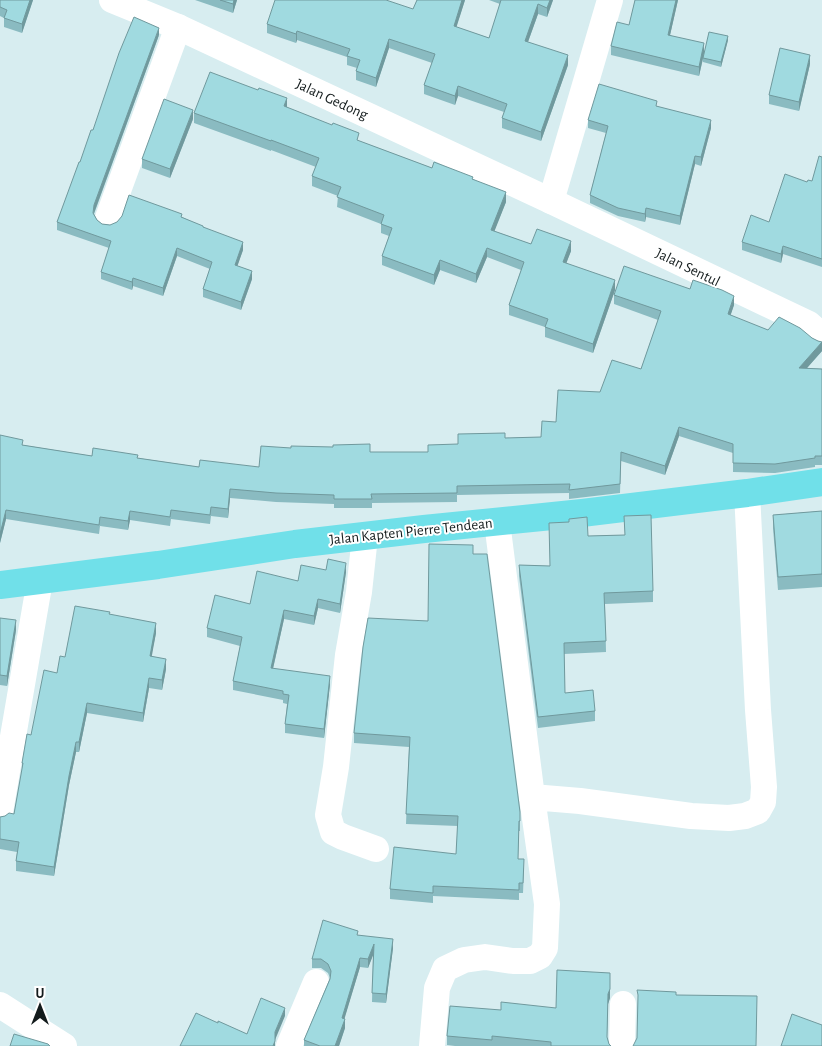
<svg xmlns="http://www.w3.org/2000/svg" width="822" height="1046" viewBox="0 0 822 1046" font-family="'Alegreya Sans',sans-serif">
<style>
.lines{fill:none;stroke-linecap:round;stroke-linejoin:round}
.minor{stroke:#fff;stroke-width:26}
.major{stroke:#70e0e9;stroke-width:28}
.wall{fill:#8abbc1}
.shaded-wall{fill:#70999d}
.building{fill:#a0dae0;stroke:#70999d}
.labels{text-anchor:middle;stroke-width:4;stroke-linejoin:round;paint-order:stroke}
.street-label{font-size:15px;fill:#131b1c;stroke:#fff}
</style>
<rect width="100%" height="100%" fill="#d7edf0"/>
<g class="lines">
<g class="minor">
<polyline points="112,0 178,27 551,201 809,324 822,336"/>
<polyline points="551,201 610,0"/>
<polyline points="108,218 178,27"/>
<polyline points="497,522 532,797"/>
<polyline points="365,536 359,592 348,655 336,767 328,815 333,832 343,837 376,849"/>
<polyline points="0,812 40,580"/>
<polyline points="0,1005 64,1046"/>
<polyline points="289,1046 316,982"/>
<polyline points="432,1046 437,988 445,969 464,960 485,957 513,961 530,961 540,956 545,948 547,904 532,797 580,801 691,816 729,818 745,816 758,811 763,802 764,787 758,710 747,493"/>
<polyline points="622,1046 623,1004"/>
</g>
<polyline class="major" points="0,585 158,565 295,544 424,529 582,513 747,493 822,482"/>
</g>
<g class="wall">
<polygon points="0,0 33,0 22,33 4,27 4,18 0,16"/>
<polygon points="195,0 237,0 233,13"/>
<polygon points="417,0 465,0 456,27 489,38 500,4 489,0 553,0 547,17 538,14 528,42 568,65 541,141 502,128 502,118 504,112 458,96 455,105 424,94 424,85 432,63 389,48 376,87 356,80 356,71 357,68 347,65 347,57 297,40 296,43 267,33 267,24 413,9"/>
<polygon points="635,0 678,0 670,35 704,51 728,40 721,67 703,62 703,59 699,76 611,55 611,46 629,25"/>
<polygon points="159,35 94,214 97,220 102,224 110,225 182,217 203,227 243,250 237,266 252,279 241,310 203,297 203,289 210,269 177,256 163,296 133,286 132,290 101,279 101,272 109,248 57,230 57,222 93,130"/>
<polygon points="810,64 799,111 769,104 769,95"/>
<polygon points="258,90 287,108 359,141 432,168 473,179 506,202 494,231 531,244 571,251 566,263 615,290 593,353 545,337 545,327 509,315 509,305 521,270 487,257 476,283 440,270 434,285 382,265 382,256 389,236 381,233 381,224 337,207 338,196 312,186 312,176 316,167 271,150 271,151 194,123 194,113"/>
<polygon points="657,106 711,128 701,166 695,164 680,225 646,217 645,222 618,216 590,203 590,195 606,133 588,128 588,120"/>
<polygon points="193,119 170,178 142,168 142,159"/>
<polygon points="822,157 822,267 783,254 781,263 742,250 742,242 769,222 807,182 812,181"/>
<polygon points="614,295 734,305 730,316 768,330 812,338 818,341 822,342 822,351 807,368 822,369 822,465 815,465 815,467 775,473 733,472 733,453 679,436 665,475 621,461 620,493 569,499 569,493 457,495 457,502 372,503 372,508 334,508 334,504 276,502 230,498 228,518 211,516 210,524 171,519 170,526 130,520 128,530 100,526 99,534 6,519 0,543 0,435 23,445 92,456 138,458 199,467 259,467 291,448 370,452 428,452 458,444 505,438 541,437 556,422 600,392 641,369 658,320 614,304"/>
<polygon points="822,511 822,587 778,590 773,528 773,515"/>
<polygon points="624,516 653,591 653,602 605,604 606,652 564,654 565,693 595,711 595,721 538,728 519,576 519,565 550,566 588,536 625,535"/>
<polygon points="473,554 520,812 520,831 519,831 518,859 524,869 523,893 519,893 519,900 433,896 433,903 390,899 390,889 456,854 458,826 406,824 409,747 354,743 354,733 428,621"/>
<polygon points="326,570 346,572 340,613 318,608 314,625 284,619 273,669 330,684 324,738 285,733 285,724 287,704 283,703 283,700 233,690 233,681 240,646 207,637 207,628 250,604 298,581"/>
<polygon points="110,614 156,633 151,656 166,669 162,690 149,688 143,722 87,713 79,752 76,752 69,785 54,876 16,871 16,861 17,852 0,849 0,817 14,814 22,771 22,763 31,735 57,673 65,657"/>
<polygon points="0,618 16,630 7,686 0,685"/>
<polygon points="358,935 393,948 386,1003 372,1002 373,954 368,968 360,967 344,1019 345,1028 339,1046 304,1046 304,1040 330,978 328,973 321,968 312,968 312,959"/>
<polygon points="610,998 608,1004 607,1038 609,1044 611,1046 455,1046 447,1045 447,1036 501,1010 556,1008"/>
</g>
<g class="shaded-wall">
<polygon points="30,0 33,0 22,33 22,24"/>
<polygon points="234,0 237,0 233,13 233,4"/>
<polygon points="462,0 465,0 454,35 454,26"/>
<polygon points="550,0 553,0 547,17 547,8"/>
<polygon points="676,0 678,0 668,44 668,35"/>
<polygon points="538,4 538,14 525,50 525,41"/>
<polygon points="159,28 159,35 94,213 93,221 94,205"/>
<polygon points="297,31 297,40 296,43 296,34"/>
<polygon points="728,36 728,40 721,67 721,62"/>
<polygon points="389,39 389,48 376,87 376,78"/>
<polygon points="704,43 704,53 699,76 699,67"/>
<polygon points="568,55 568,65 541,141 541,132"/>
<polygon points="810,55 810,64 799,111 799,102"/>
<polygon points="458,86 458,96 455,105 455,96"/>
<polygon points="287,98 287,108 284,106"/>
<polygon points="193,110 193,119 170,178 170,169"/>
<polygon points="711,120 711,128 701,166 701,157"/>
<polygon points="695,156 695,164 680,225 680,216"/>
<polygon points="506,192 506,202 491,240 491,230"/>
<polygon points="646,208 646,217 645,222 645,214"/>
<polygon points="571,241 571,251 563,272 563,262"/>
<polygon points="243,242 243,250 235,273 235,265"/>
<polygon points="783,246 783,254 781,263 781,254"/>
<polygon points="177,248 177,256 163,296 163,288"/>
<polygon points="487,248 487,257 476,283 476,274"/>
<polygon points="440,260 440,270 434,285 434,275"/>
<polygon points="252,271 252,279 241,310 241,302"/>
<polygon points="133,278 133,286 132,290 132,282"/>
<polygon points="615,280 615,290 593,353 593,344"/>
<polygon points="734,296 734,305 728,323 728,314"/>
<polygon points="822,342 822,351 799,377 799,368"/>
<polygon points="679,427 679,436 665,475 665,466"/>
<polygon points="230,489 230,498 228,518 228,509"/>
<polygon points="6,510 6,519 0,543 0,534"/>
<polygon points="130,511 130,520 128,530 128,521"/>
<polygon points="346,563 346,572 340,613 340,604"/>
<polygon points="318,599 318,608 314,625 314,616"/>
<polygon points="284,610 284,619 271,677 271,668"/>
<polygon points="16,620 16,630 7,686 7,676"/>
<polygon points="156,623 156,633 150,666 150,656"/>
<polygon points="166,659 166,669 162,690 162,680"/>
<polygon points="330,676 330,684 324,738 324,729"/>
<polygon points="149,678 149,688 143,722 143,713"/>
<polygon points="87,703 87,713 79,752 79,742"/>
<polygon points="76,742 76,752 69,785 54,876 54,867 69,776"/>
<polygon points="393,939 393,948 386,1003 386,994"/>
<polygon points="374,944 374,953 368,968 368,959"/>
<polygon points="360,958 360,967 342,1027 342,1018"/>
<polygon points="610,973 610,998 608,1004 608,994"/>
<polygon points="285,1008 285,1016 275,1040 275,1046 273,1046 275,1032"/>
<polygon points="345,1019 345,1028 339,1046 335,1046"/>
</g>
<g class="building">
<polygon points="0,0 30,0 22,24 4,18 7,10 0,7"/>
<polygon points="220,0 234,0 233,4"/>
<polygon points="275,0 386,0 413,9 417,0 462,0 454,26 489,38 501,0 550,0 547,8 538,4 525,41 568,55 541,132 502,118 507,104 458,86 455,96 424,85 435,54 389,39 376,78 356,71 360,60 347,56 350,49 297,31 296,34 267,24"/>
<polygon points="635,0 676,0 668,35 704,43 699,67 611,46 617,22 629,25"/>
<polygon points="134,17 159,28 94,205 93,213 97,220 102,224 110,225 117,222 122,216 129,195 182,214 181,217 203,226 203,227 243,242 235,265 252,271 241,302 203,289 212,262 177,248 163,288 133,278 132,282 101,272 111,241 57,222 79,162 80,162 91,130 93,130 119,53"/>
<polygon points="709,32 728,36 721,62 703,58"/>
<polygon points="780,48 810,55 799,102 769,95"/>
<polygon points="210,72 258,90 259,88 287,98 284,106 332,125 333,123 359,133 357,140 432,168 434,162 473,177 472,179 506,192 491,230 531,244 537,229 571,241 563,262 615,280 593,344 545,327 548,319 509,305 524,262 487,248 476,274 440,260 434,275 382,256 392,228 381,224 384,215 337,197 341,187 312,176 319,158 271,140 271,141 194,113"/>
<polygon points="599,84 657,101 656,106 711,120 701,157 695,156 680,216 646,208 645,214 618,208 590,195 608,126 588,120"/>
<polygon points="164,99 193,110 170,169 142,159"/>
<polygon points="819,156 822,157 822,259 783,246 781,254 742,242 751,215 769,222 785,174 807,182 808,180 812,181"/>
<polygon points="624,266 690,289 693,280 722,290 734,296 728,314 768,330 779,317 800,328 812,338 818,341 822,342 799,368 822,369 822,456 815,456 815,458 775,464 733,463 733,444 679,427 665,466 621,452 620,484 569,490 570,484 457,486 457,493 371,494 372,499 334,499 334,495 276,493 230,489 228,509 211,507 210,515 171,510 170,517 130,511 128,521 100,517 99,525 6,510 0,534 0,435 23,440 22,445 92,456 93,448 138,455 137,458 199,467 200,460 259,467 261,446 291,448 291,446 333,447 333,445 370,444 370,452 428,452 428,445 458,444 458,434 505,433 505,438 541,437 542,421 556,422 558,390 600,392 612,360 641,369 661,311 614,295"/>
<polygon points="822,511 822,574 778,577 773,515"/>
<polygon points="651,515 653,591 604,593 606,641 564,643 565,693 593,690 595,711 538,717 519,565 550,566 549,523 569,522 569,519 587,517 588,536 625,535 624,516"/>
<polygon points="429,544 473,545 473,554 487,554 520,812 520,821 519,821 518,859 524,859 523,883 519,883 519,890 433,886 433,893 390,889 394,847 456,854 458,816 406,814 410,737 354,733 363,647 368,618 428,621"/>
<polygon points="328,559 346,563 340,604 318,599 314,616 284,610 271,668 330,676 324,729 285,724 289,695 283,694 283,691 233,681 242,637 207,628 215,595 250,604 257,571 298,581 301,565 326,570"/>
<polygon points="75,606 110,612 109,614 156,623 150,656 166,659 162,680 149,678 143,713 87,703 79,742 76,742 69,776 54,867 16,861 19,842 0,839 0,817 5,816 9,813 14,814 23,763 22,763 27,734 31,735 44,670 57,673 60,656 65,657"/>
<polygon points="0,618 16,620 7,676 0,675"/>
<polygon points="323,920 358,931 357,935 393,939 386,994 372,993 374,944 368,959 360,958 342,1018 345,1019 335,1046 320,1046 304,1040 330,979 331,971 328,964 321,959 312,959"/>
<polygon points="557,970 610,973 610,989 608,994 607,1037 609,1044 611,1046 551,1046 551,1042 492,1036 492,1040 447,1036 450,1006 501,1010 501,1002 556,1008"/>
<polygon points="637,990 676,992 676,995 757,996 756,1046 633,1046 637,1038 638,995"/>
<polygon points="261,998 285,1008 275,1032 275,1041 273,1046 180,1046 196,1013 218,1023 218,1021 247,1034"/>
<polygon points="792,1014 822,1025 822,1046 781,1046"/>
<polygon points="14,1034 48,1044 50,1046 10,1046"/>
</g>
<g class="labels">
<g class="street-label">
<text transform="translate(332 99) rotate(25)" y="5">Jalan Gedong</text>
<text transform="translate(688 267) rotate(26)" y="5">Jalan Sentul</text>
<text transform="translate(411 531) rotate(-6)" y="5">Jalan Kapten Pierre Tendean</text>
</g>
</g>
<g transform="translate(40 1006)" stroke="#ffffff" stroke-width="4" paint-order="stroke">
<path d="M0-4L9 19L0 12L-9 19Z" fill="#131b1c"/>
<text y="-8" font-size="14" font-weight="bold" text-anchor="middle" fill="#131b1c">U</text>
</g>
</svg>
